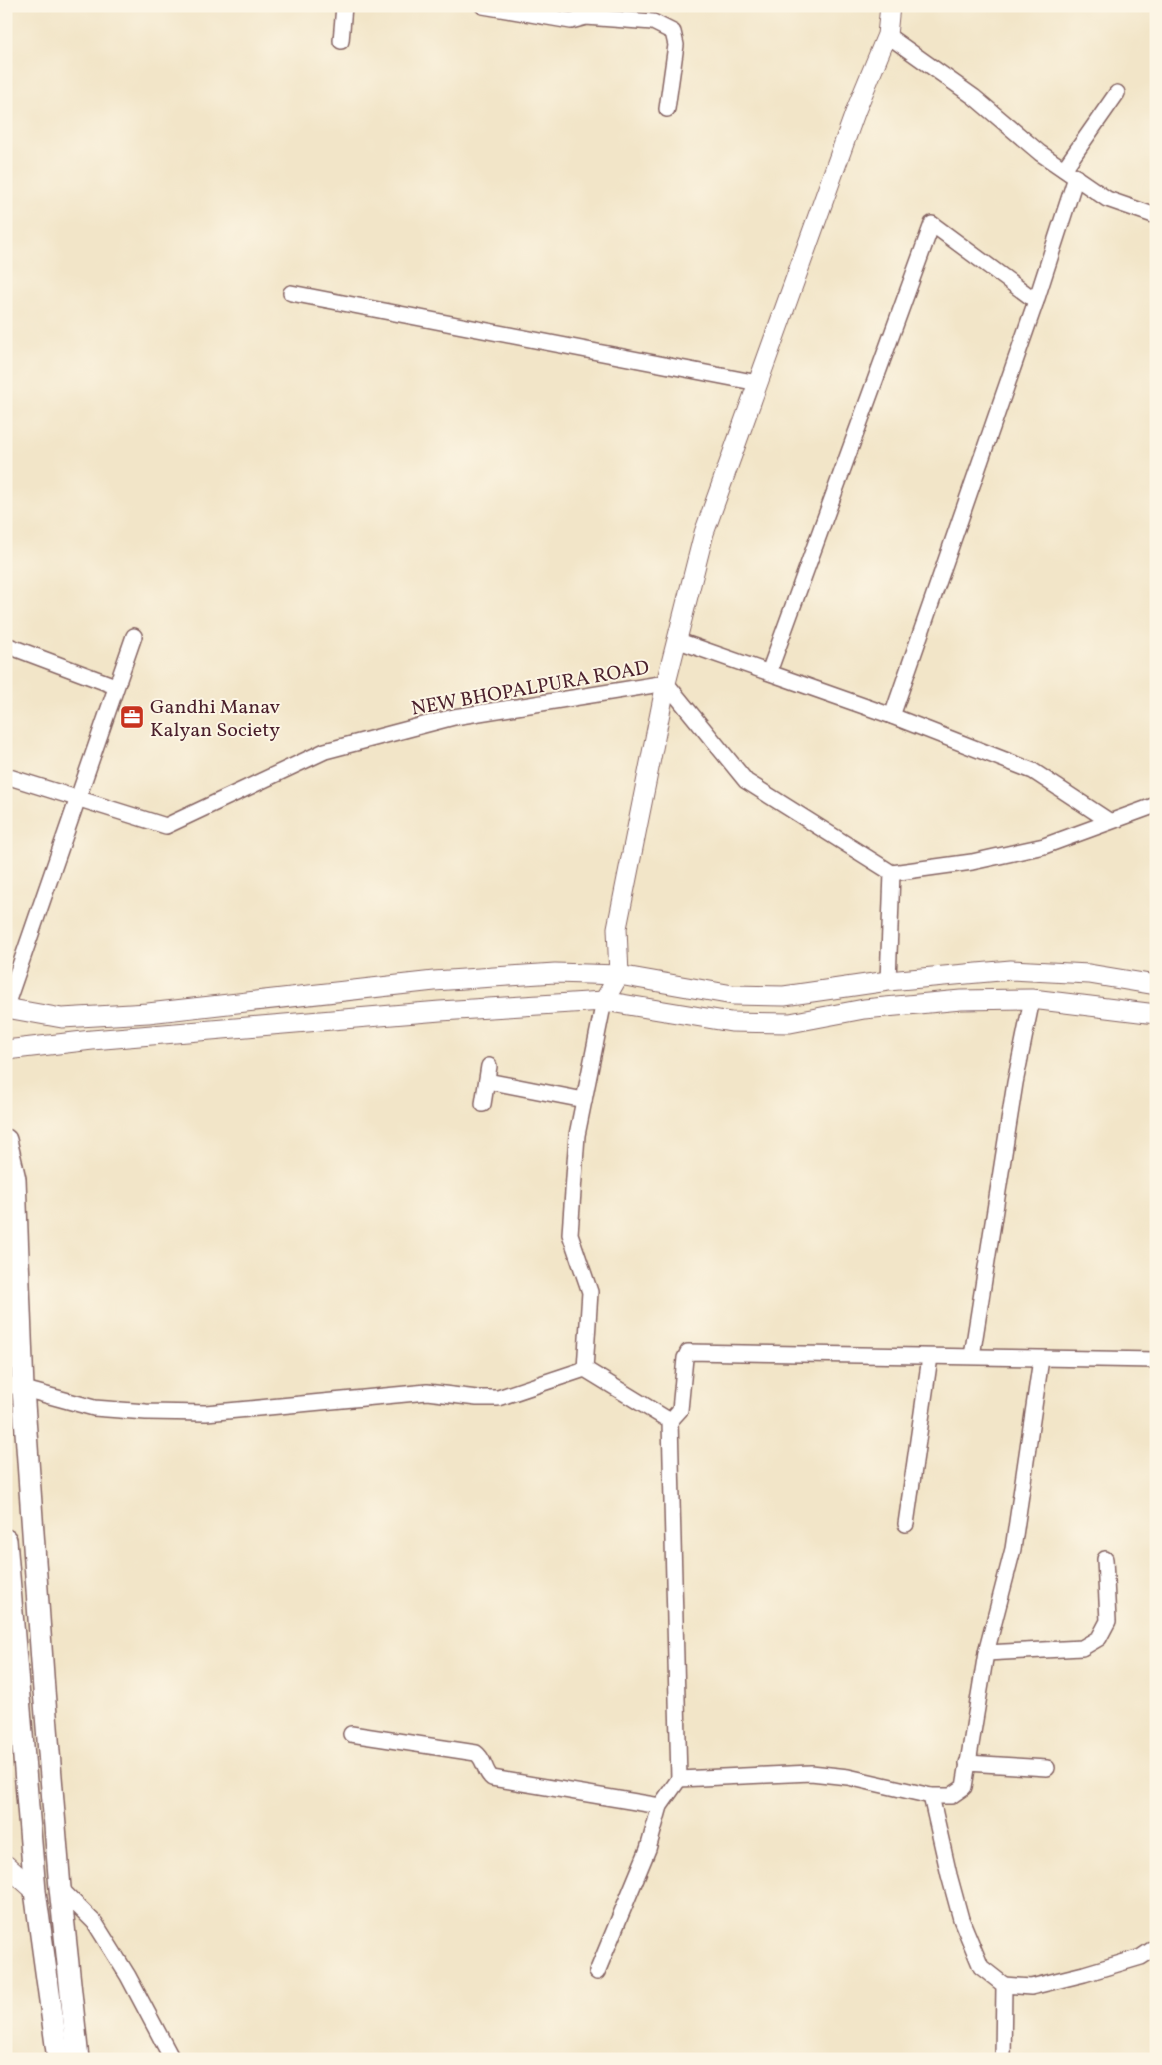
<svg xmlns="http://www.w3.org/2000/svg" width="1162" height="2065" viewBox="0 0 1162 2065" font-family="Vollkorn,serif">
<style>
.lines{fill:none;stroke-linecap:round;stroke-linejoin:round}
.minor-casing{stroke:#856462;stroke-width:18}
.tertiary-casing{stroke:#856462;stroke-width:21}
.secondary-casing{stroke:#856462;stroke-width:24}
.minor{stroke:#fff;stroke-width:15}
.tertiary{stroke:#fff;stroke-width:19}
.secondary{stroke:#fff;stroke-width:21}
.labels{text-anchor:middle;stroke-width:4;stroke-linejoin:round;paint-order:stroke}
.street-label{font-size:20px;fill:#4a1f2b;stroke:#fcf5e5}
.poi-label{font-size:20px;fill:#4a1f2b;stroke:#fcf5e5;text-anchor:start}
</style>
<rect width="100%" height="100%" fill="#fcf5e5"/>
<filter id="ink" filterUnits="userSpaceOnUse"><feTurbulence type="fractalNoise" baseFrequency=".02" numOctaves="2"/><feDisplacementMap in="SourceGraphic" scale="10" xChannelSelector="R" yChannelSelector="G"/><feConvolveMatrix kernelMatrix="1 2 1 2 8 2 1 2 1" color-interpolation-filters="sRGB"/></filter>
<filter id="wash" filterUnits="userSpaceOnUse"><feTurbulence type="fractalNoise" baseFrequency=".0096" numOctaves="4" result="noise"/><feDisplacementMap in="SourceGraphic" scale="20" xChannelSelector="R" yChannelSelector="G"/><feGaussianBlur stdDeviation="1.12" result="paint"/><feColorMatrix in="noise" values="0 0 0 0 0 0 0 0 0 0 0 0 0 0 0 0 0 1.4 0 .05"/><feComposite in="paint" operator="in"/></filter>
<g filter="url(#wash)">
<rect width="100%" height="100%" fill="#f2e5c8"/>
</g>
<g filter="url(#ink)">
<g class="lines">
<defs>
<g id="minor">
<polyline points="483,6 571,21 586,17 653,22 673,32 676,45 667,109"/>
<polyline points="887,35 974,97 1040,153 1107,199 1156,216"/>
<polyline points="341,41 344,6"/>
<polyline points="1064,169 1117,93"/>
<polyline points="291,293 758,383"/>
<polyline points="676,640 892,716 1033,771 1109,821"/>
<polyline points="6,645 115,686"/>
<polyline points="769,672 932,224 1036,301"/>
<polyline points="892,716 1036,301 1076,177"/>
<polyline points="6,776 166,826 325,751 454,717 666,683 746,781 892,873 972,862 1044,846 1156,805"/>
<polyline points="888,981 892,873"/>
<polyline points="6,1006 134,636"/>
<polyline points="487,1081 584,1100"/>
<polyline points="483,1104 489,1066"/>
<polyline points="972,1356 1015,1083 1032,999"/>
<polyline points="6,1384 94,1408 146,1412 206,1413 427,1392 477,1398 498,1398 585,1369"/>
<polyline points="670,1421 680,1410 685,1358 688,1352 1156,1360"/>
<polyline points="906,1524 930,1357"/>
<polyline points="986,1653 1082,1648 1099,1638 1108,1621 1105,1559"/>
<path d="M351 1734 476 1753C485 1759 484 1772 492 1778L660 1806"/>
<polyline points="967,1763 1047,1768"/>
<polyline points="679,1779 811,1773 848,1777 931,1796 949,1875 961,1919 981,1967 1004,1985 1003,2059"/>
<polyline points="931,1796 951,1796 964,1787 986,1653 1013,1549 1041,1359"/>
<polyline points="60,1888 95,1923 128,1976 172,2059"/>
<polyline points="597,1972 648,1849 660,1806 679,1779 670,1421 585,1369 590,1292 570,1234 577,1135 604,1001"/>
<polyline points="1004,1985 1031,1987 1084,1974 1141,1957 1156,1947"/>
</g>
<g id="tertiary">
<polyline points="604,1001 619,975 617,928 666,683 704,533 856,110 887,35 890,6"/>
<polyline points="6,1008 62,1018 148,1013 434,981 555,973 619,975 733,995 784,996 888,981 1011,970 1089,974 1156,985"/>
<polyline points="6,1050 92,1040 440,1011 604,1001 731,1022 790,1023 864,1009 961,1000 1032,999 1156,1014"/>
<polyline points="6,1865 35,1891"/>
</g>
<g id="secondary">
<polyline points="6,1140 15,1179 23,1389 44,1690 60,1888 78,2059"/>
<polyline points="6,1540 35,1891 58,2059"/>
</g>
</defs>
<use href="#minor" class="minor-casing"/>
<use href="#tertiary" class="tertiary-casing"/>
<use href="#secondary" class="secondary-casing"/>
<use href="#minor" class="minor"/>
<use href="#tertiary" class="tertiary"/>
<use href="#secondary" class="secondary"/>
</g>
</g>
<defs>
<symbol id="office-square" viewBox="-11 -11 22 22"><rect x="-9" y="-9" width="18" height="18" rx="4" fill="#c8321e" stroke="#fcf5e5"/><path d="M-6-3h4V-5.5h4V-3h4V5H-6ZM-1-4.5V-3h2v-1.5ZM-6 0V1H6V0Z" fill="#fff"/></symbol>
</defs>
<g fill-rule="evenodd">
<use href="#office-square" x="118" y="703" width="28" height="28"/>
</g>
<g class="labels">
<g class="street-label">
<text transform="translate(530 687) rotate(-10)" y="7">NEW BHOPALPURA ROAD</text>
</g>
<g class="poi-label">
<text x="150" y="713">Gandhi Manav<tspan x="150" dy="23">Kalyan Society</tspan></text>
</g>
</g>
<rect width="1162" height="2065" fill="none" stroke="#fcf5e5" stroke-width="25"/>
</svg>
